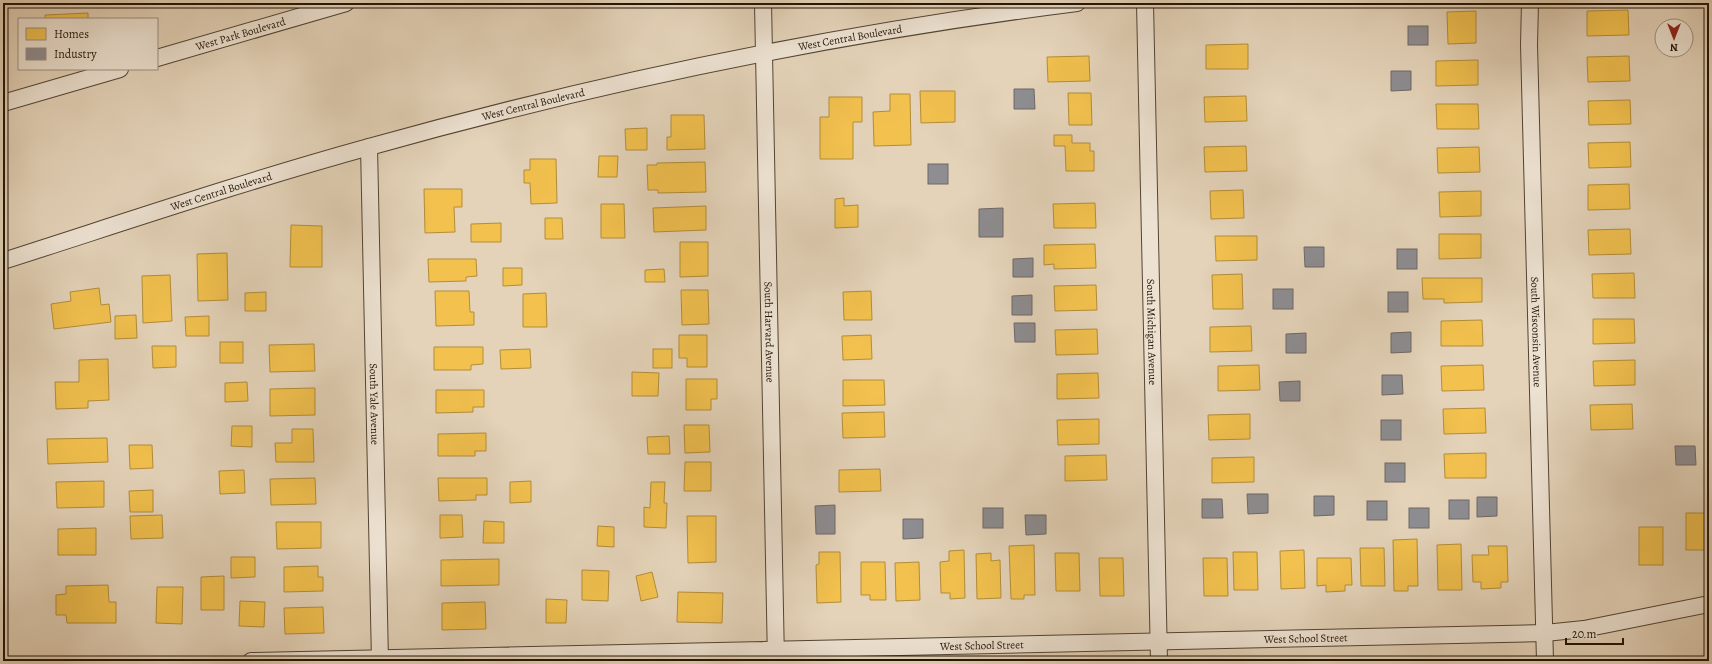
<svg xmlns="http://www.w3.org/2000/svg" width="1712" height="664" viewBox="0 0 1712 664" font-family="Alegreya,serif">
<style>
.homes{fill:#f2c14e;stroke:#b38d38}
.industry{fill:#8d8d92;stroke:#6d6968}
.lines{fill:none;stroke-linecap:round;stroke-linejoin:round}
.minor-casing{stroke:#524433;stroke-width:18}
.minor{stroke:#ede2d2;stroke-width:16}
.labels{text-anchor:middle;stroke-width:4;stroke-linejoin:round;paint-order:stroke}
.street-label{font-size:11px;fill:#211406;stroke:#ede2d2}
</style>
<rect width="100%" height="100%" fill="#e4d3b9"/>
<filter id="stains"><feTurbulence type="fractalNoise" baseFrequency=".005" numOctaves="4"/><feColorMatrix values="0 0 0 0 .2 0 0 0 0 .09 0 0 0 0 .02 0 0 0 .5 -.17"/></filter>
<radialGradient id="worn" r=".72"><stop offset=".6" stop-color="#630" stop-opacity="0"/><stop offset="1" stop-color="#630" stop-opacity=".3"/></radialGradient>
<g class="homes">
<polygon points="1628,10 1629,35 1587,36 1587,11"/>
<polygon points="1476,11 1476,43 1448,44 1447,12"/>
<polygon points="88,13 88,19 45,19 45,15"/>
<polygon points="1248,44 1248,69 1206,69 1206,45"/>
<polygon points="1089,56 1090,81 1048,82 1047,57"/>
<polygon points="1629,56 1630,81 1588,82 1587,57"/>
<polygon points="1478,60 1478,85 1436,86 1436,61"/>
<polygon points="920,91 955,91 955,122 921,123"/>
<polygon points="1068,93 1091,93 1092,125 1069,125"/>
<polygon points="890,94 910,94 911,145 874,146 873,112 890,111"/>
<polygon points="1246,96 1247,121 1205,122 1204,97"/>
<polygon points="829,97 862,97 862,122 853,122 853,159 820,159 820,117 829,117"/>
<polygon points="1630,100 1631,124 1589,125 1588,101"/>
<polygon points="1436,104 1478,104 1479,129 1437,129"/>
<polygon points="671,115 704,115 705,149 667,150 667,137 671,137"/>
<polygon points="647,128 647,150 626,150 625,129"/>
<polygon points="1054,135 1072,135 1072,143 1090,143 1090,151 1094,151 1094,171 1066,171 1065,146 1054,146"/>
<polygon points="1630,142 1631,167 1589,168 1588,143"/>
<polygon points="1246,146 1247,171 1205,172 1204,147"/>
<polygon points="1479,147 1480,172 1438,173 1437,148"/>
<polygon points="599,156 618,156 617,177 598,177"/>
<polygon points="530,159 556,159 557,203 531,204 530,183 524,183 524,170 530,170"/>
<polygon points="705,162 706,192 658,193 658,190 648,190 647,165 657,165 657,163"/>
<polygon points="1629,184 1630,209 1588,210 1588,185"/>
<polygon points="424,189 462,189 462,207 454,207 455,232 425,233"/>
<polygon points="1243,190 1244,218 1211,219 1210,191"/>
<polygon points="1481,191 1481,216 1440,217 1439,192"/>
<polygon points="844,198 844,206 858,205 858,227 835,228 835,199"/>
<polygon points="1095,203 1096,228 1054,228 1053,204"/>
<polygon points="601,204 624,204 625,238 601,238"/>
<polygon points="706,206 706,230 654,232 653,208"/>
<polygon points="545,218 562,218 563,239 545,239"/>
<polygon points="501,223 501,242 471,242 471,224"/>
<polygon points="291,225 322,226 322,267 290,267"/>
<polygon points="1630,229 1631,254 1589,255 1588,230"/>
<polygon points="1439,234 1481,234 1481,258 1439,259"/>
<polygon points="1215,236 1257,236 1257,260 1216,261"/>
<polygon points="680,242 708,242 708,276 680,277"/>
<polygon points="1095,244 1096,268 1054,269 1054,264 1044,265 1044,245"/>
<polygon points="227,253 228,300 198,301 197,254"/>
<polygon points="428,259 476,259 477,276 466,277 466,281 429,282"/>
<polygon points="503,268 522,268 522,285 503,286"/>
<polygon points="664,269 665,282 645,282 645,270"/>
<polygon points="1634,273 1635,298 1593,298 1592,274"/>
<polygon points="1242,274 1243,309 1213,309 1212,275"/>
<polygon points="170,275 172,321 143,323 142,276"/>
<polygon points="1422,278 1482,278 1482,302 1444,303 1444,299 1423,299"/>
<polygon points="1096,285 1097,310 1055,311 1054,286"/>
<polygon points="99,288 101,305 109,304 111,322 54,329 51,304 71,301 70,292"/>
<polygon points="681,290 708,290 709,324 682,325"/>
<polygon points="435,291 469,291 470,312 474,312 474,325 436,326"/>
<polygon points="871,291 872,320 844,320 843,292"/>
<polygon points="266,292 266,311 245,311 245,293"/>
<polygon points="546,293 547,327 523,327 523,294"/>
<polygon points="136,315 137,338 115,339 115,316"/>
<polygon points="209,316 209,336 186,336 185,317"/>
<polygon points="1593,319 1634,319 1635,343 1593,344"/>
<polygon points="1482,320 1483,346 1441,346 1441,321"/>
<polygon points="1251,326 1252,351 1210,352 1210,327"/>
<polygon points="1097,329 1098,354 1056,355 1055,330"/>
<polygon points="679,335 707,335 707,367 687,367 687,358 679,358"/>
<polygon points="871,335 872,359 843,360 842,336"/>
<rect x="220" y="342" width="23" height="21"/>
<polygon points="314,344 315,371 270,372 269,345"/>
<polygon points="152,346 176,346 176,367 153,368"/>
<polygon points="434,347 483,347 483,364 471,365 471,370 434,370"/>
<polygon points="530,349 531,368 501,369 500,350"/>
<rect x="653" y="349" width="19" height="19"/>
<polygon points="108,359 109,400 88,401 88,408 56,409 55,382 79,382 79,360"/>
<polygon points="1635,360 1635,385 1594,386 1593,361"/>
<polygon points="1259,365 1260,390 1218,391 1218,366"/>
<polygon points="1483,365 1484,390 1442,391 1441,366"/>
<polygon points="632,372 659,373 658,396 632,396"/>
<polygon points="1098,373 1099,398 1057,399 1057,374"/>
<polygon points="686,379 717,379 717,399 711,399 711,410 686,410"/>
<polygon points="843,380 884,380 885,405 843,406"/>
<polygon points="247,382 248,401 225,402 225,383"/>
<polygon points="315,388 315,415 270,416 270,389"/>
<polygon points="436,390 484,390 484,407 473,407 473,412 436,413"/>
<polygon points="1632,404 1633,429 1591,430 1590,405"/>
<polygon points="1485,408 1486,433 1444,434 1443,409"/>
<polygon points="884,412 885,437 843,438 842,413"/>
<polygon points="1250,414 1250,439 1209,440 1208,415"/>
<polygon points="1099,419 1099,444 1058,445 1057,420"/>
<polygon points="684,425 709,425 710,452 685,453"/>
<polygon points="232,426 252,426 252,447 231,446"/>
<polygon points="292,429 313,429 314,462 276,462 275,443 292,443"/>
<polygon points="486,433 486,451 475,451 475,456 438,456 438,434"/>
<polygon points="669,436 670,454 648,454 647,437"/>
<polygon points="107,438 108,462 48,464 47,439"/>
<polygon points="129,445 152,445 153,468 130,469"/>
<polygon points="1486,453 1486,478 1445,478 1444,454"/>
<polygon points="1106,455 1107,480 1065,481 1065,456"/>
<polygon points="1254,457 1254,482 1212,483 1212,458"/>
<polygon points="685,462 711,462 711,491 684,491"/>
<polygon points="880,469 881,491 839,492 839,470"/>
<polygon points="244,470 245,493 220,494 219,471"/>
<polygon points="315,478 316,504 271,505 270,479"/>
<polygon points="438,478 487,478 487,495 476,495 476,500 439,501"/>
<polygon points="104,481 104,507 57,508 56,482"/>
<polygon points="531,481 531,502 510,503 510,482"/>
<polygon points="651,482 665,482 664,503 667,503 666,528 644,527 644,507 650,508"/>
<polygon points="153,490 153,512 130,512 129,491"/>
<rect x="1686" y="513" width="23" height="37"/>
<polygon points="162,515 163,538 131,539 130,516"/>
<polygon points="440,515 462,515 463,537 440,538"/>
<polygon points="687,516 716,516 716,562 688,563"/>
<polygon points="484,521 504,522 504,543 483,543"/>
<polygon points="276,522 321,522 321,548 277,549"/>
<polygon points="598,526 614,527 614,547 597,546"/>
<rect x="1639" y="527" width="24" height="38"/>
<polygon points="96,528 96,555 58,555 58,529"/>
<polygon points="1417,539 1418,586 1408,586 1408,591 1394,591 1393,540"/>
<polygon points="1461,544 1462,590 1438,590 1437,545"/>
<polygon points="1034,545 1035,595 1024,595 1024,599 1011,599 1009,546"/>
<polygon points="1488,546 1507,546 1508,582 1501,582 1501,588 1481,589 1481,582 1473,582 1472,555 1489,555"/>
<polygon points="1360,548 1384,548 1385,586 1361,586"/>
<polygon points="964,550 965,598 950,599 950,593 941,593 940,562 949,561 949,551"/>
<polygon points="1304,550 1305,588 1281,589 1280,551"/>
<polygon points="819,552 840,552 841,602 817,603 816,565 819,564"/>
<polygon points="1233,552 1257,552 1258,590 1234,590"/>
<polygon points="991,553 991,561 1000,560 1001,598 977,599 976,554"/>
<polygon points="1055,553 1079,553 1080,591 1056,591"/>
<polygon points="231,557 255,557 255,577 231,578"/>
<polygon points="1099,558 1123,558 1124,596 1100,596"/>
<polygon points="1203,558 1227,558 1228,596 1204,596"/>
<polygon points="1317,558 1351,558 1352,585 1345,585 1345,591 1326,592 1326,585 1317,586"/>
<polygon points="499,559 499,585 441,586 441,560"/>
<polygon points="861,562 885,562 886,600 870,600 870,595 861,595"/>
<polygon points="919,562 920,600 896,601 895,563"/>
<polygon points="318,566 318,577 323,577 323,591 284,592 284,567"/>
<polygon points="582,570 609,571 608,601 582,600"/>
<polygon points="652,572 658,597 641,601 636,576"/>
<polygon points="224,576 224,610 201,610 201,577"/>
<polygon points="108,585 109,602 116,602 116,623 67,623 66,615 56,615 56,595 66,594 66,586"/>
<polygon points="157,587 183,587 182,624 156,623"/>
<polygon points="678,592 723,593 722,623 677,622"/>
<polygon points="546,599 567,600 566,623 546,623"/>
<polygon points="240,601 265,602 264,627 239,626"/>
<polygon points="485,602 486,629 442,630 442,603"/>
<polygon points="323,607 324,633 285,634 284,608"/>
</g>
<g class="industry">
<rect x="1408" y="26" width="20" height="19"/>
<polygon points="1391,71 1411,71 1411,90 1391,91"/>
<polygon points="1014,89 1034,89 1035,109 1014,109"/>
<rect x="928" y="164" width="20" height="20"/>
<polygon points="1003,208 1003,237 979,237 979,209"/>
<polygon points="1304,247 1324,247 1324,267 1305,267"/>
<rect x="1397" y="249" width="20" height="20"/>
<polygon points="1033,258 1033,277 1013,277 1013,259"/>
<rect x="1273" y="289" width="20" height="20"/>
<rect x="1388" y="292" width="20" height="20"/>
<polygon points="1032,295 1032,315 1012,315 1012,296"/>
<polygon points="1014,323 1035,323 1035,342 1015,342"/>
<polygon points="1411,332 1411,352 1391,353 1391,333"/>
<polygon points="1306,333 1306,353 1286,353 1286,334"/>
<polygon points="1382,375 1402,375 1403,394 1382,395"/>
<polygon points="1300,381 1300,401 1280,401 1279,382"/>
<rect x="1381" y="420" width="20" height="20"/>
<polygon points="1675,446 1695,446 1696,465 1676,465"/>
<rect x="1385" y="463" width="20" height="19"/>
<polygon points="1247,494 1268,494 1268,513 1248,514"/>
<polygon points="1314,496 1334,496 1334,515 1314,516"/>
<polygon points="1477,497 1497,497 1497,516 1477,517"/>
<polygon points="1202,499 1222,499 1223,518 1202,518"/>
<rect x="1449" y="500" width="20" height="19"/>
<rect x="1367" y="501" width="20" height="19"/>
<polygon points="835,505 835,534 816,534 815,506"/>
<rect x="983" y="508" width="20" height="20"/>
<rect x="1409" y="508" width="20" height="20"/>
<polygon points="1025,515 1046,515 1046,534 1026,535"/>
<polygon points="903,519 923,519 923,538 903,539"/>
</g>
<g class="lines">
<defs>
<g id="minor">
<path id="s1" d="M763 3 776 661"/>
<path id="s2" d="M1145 3 1159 661"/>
<path id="s3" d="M1530 3 1529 45 1545 661"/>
<path id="s4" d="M157 58 346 3"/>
<polyline points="3,103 120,69"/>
<path id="s5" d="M369 147 380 661"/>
<path id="s6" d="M3 261C125 222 246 181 369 147 601 82 838 33 1077 3"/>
<path id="s7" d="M251 661 1545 633 1584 629 1709 604"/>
</g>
</defs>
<use href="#minor" class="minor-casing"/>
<use href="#minor" class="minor"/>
</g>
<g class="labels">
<g class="street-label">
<text dy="4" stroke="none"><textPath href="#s4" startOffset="87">West Park Boulevard</textPath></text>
<text dy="4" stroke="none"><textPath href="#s6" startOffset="877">West Central Boulevard</textPath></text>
<text dy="4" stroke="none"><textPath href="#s6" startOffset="553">West Central Boulevard</textPath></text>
<text dy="4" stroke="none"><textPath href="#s6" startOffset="229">West Central Boulevard</textPath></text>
<text dy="4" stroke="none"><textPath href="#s1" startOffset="329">South Harvard Avenue</textPath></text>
<text dy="4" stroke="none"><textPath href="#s2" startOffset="329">South Michigan Avenue</textPath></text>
<text dy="4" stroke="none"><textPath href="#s3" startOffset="329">South Wisconsin Avenue</textPath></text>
<text dy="4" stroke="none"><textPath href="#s5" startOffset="257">South Yale Avenue</textPath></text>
<text dy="4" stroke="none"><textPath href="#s7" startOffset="1055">West School Street</textPath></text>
<text dy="4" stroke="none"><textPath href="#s7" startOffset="731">West School Street</textPath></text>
</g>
</g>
<rect width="1712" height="664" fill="none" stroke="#e4d3b9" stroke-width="16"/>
<rect x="4" y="4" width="1704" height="656" fill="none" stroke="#211406" stroke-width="2"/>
<rect x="8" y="8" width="1696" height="648" fill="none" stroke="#211406"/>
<rect x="18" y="18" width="140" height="52" fill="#ede2d2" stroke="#9b9080"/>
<rect x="26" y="28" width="20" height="12" fill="#f2c14e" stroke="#9b9080"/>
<text x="54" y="38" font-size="12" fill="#211406">Homes</text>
<rect x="26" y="48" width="20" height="12" fill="#8d8d92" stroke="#9b9080"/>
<text x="54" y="58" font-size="12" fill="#211406">Industry</text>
<g transform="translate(1674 38) rotate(180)"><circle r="19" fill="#ede2d2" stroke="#9b9080"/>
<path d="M0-3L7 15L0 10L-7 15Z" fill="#8f2418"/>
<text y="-6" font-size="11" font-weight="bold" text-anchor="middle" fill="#211406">N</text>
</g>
<path d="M1566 638v6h57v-6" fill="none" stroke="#211406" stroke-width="2"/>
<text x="1572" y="638" font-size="12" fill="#211406" stroke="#ede2d2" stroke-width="3" paint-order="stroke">20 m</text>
<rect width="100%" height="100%" filter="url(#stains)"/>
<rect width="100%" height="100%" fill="url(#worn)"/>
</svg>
